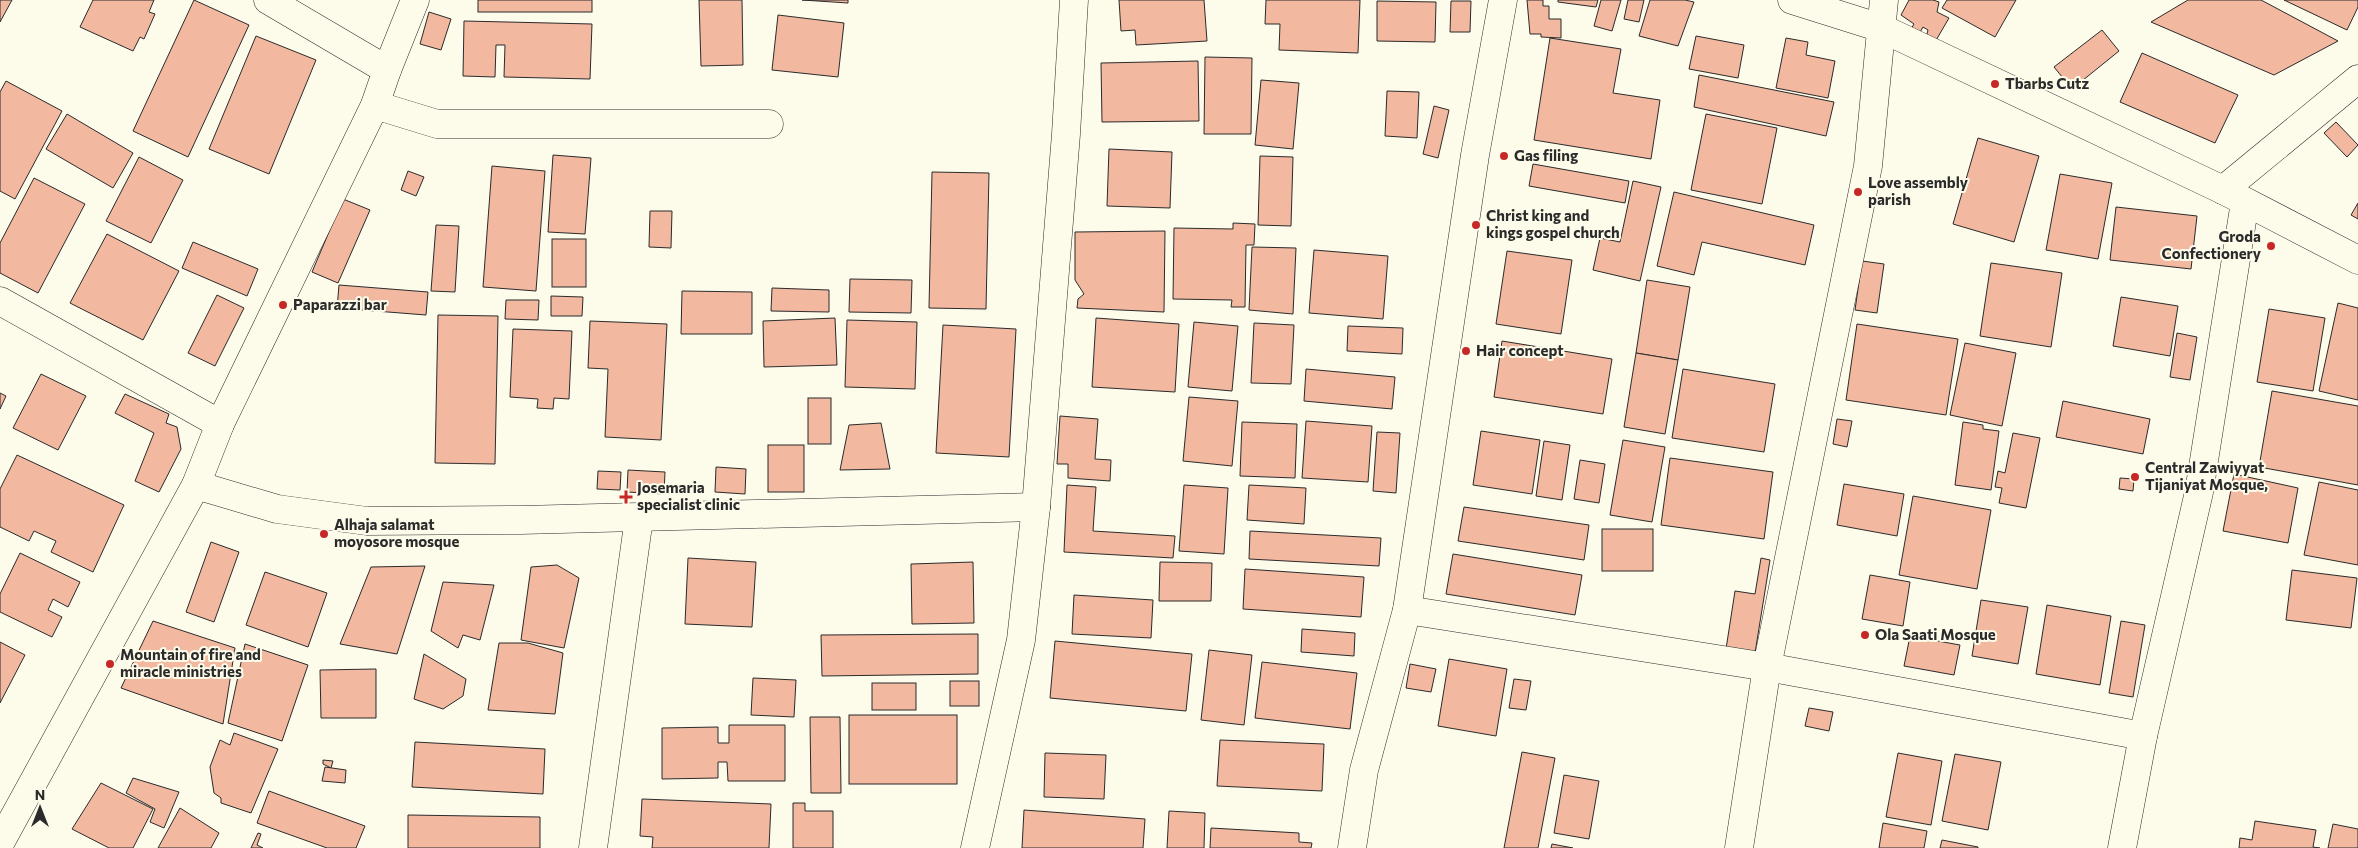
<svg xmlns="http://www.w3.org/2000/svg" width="2358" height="848" viewBox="0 0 2358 848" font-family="Commissioner,sans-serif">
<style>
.building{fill:#f2b8a0;stroke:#2b2b2b}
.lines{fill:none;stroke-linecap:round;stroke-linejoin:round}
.street-casing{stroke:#2b2b2b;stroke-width:29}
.street{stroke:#fdfbea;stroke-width:28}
.poi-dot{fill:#c62828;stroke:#fdfbea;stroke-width:2}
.labels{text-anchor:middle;stroke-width:4;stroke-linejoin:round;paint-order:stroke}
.poi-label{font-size:15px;font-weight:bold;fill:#2b2b2b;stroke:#fdfbea;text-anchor:start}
</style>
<rect width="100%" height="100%" fill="#fdfbea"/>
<g class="building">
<polygon points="0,0 12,0 0,22"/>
<polygon points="93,0 154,0 149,12 155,14 144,39 140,37 133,51 80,27"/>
<polygon points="194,0 249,25 188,157 133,131"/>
<rect x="478" y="0" width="114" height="12"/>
<polygon points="699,0 742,0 743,65 701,66"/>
<polygon points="802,0 848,0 848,3"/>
<polygon points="1119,0 1204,0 1207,41 1136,45 1135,30 1121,31"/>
<polygon points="1266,0 1360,0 1358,53 1279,50 1280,24 1265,24"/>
<polygon points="1527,0 1543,0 1543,6 1549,6 1549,19 1561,19 1561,38 1541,37 1541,34 1530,34"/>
<polygon points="1558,0 1598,0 1596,7 1558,2"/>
<polygon points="1601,0 1621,0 1612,31 1594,26"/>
<polygon points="1628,0 1644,0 1639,22 1624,19"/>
<polygon points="1650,0 1685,0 1694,2 1678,46 1639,36"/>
<polygon points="1909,0 1933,0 1939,2 1937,12 1949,18 1935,42 1926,38 1928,30 1923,27 1919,34 1911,29 1914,24 1901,15"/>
<polygon points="1947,0 2016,0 1995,37 1942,8"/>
<polygon points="2188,0 2261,0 2338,41 2274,75 2151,22"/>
<polygon points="2284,0 2358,0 2358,7 2347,30"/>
<polygon points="1377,1 1436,2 1435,42 1377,41"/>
<polygon points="1451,1 1471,1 1470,32 1450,32"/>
<polygon points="429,12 451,19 441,50 420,44"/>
<polygon points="778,15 844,23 838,77 772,70"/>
<polygon points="464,21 592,24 590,79 504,77 505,45 496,45 495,77 463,76"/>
<polygon points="2102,30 2119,51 2072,89 2054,67"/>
<polygon points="256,36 316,60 269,174 209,149"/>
<polygon points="1696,36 1744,45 1738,78 1689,69"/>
<polygon points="1550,38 1621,49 1613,93 1660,100 1651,159 1534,140"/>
<polygon points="1786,38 1808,42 1806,55 1835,61 1828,98 1776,88"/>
<polygon points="2142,53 2238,95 2215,143 2120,102"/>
<polygon points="1205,57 1252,58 1251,134 1204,134"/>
<polygon points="1198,61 1199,121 1102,122 1101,63"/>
<polygon points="1699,75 1834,102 1826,136 1694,107"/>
<polygon points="1261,80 1299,83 1293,149 1255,145"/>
<polygon points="6,81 62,111 15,199 0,191 0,92"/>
<polygon points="1387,91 1419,92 1417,138 1385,136"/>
<polygon points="1434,106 1449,110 1438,158 1423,154"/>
<polygon points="67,114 133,153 113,188 46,149"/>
<polygon points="1706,114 1777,128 1762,204 1691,190"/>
<polygon points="2336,122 2358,145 2347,157 2324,133"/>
<polygon points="1978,138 2039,156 2014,242 1953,224"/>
<polygon points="1109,149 1172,152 1170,208 1107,206"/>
<polygon points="553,155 591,158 585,234 548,232"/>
<polygon points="1260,156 1293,157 1291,226 1258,225"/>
<polygon points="139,157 183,180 151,243 106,221"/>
<polygon points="1533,164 1629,181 1625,203 1529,186"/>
<polygon points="492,166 545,171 536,291 483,287"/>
<polygon points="408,171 424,177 416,196 401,190"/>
<polygon points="932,172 989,173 986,309 929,308"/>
<polygon points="2060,174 2112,183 2098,259 2046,250"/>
<polygon points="34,178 85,204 38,293 0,273 0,243"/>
<polygon points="1633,181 1661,187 1640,281 1593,270 1600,238 1620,242"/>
<polygon points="1674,192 1814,225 1805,265 1702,242 1694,275 1657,266"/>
<polygon points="343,199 370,210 338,283 312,272"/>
<polygon points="2358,203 2358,219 2351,215"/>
<polygon points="2116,207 2197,216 2191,269 2110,260"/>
<polygon points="650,211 672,211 671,248 649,247"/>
<polygon points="1233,223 1255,224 1254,245 1246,245 1245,307 1231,307 1232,300 1173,299 1174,228 1233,229"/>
<polygon points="436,225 459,226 455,292 431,291"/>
<polygon points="1165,231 1164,312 1077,308 1078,299 1084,294 1075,280 1075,232"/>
<polygon points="107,234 179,271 143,340 70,303"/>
<rect x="552" y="239" width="34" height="48"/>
<polygon points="193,242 258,269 247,296 182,268"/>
<polygon points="1252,247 1296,248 1293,314 1249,310"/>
<polygon points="1314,250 1388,256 1383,319 1309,313"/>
<polygon points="1507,251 1572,260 1561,334 1496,324"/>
<polygon points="1862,261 1884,264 1877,313 1855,310"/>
<polygon points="1991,263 2062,273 2051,347 1980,336"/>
<polygon points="850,279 912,280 911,313 849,312"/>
<polygon points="1647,280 1690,287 1678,360 1636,353"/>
<polygon points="339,285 428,292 426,315 337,308"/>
<polygon points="772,288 829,290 829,312 771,311"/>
<polygon points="682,291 752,292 752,334 681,334"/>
<polygon points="217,295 244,308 215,366 188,353"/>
<polygon points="551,296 583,297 582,316 551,316"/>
<polygon points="2121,297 2178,306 2170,356 2113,346"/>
<polygon points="506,300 539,300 538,320 505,319"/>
<polygon points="2338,303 2358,308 2358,400 2319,391"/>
<polygon points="2269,309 2325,318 2313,391 2257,382"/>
<polygon points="438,315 498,316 495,464 435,463"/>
<polygon points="835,318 837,365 764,367 763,321"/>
<polygon points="1096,318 1179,324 1175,392 1092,387"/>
<polygon points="847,320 917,322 915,389 845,387"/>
<polygon points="590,321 667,324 661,440 605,437 608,369 588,368"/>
<polygon points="1194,322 1238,326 1232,391 1188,387"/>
<polygon points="1254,323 1294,325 1291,384 1251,383"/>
<polygon points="1857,324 1958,339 1946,415 1846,400"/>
<polygon points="943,325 1016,329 1009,457 936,453"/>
<polygon points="1348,326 1403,328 1402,354 1347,351"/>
<polygon points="513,329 572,331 569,399 554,398 553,409 537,408 538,399 510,397"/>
<polygon points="2177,333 2197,337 2190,380 2170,377"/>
<polygon points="1502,341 1612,359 1603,414 1494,397"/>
<polygon points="1965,343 2016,353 2002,426 1950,415"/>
<polygon points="1636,353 1678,360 1665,434 1624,427"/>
<polygon points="1306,369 1395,377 1392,409 1304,401"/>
<polygon points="1683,369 1775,384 1764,452 1672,438"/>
<polygon points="41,374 86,396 58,450 13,428"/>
<polygon points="2272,391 2358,406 2358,485 2259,467"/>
<polygon points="0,393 6,396 0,409"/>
<polygon points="125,394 169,414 166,423 177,427 181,449 159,492 135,481 154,433 115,413"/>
<polygon points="1189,397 1238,401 1232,466 1183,461"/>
<rect x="808" y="398" width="23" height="46"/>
<polygon points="2063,401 2150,419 2143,454 2056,437"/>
<polygon points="1060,416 1098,419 1095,459 1111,460 1110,481 1068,478 1068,464 1057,464"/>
<polygon points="1837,419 1852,421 1847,447 1833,444"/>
<polygon points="1306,421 1372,426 1368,482 1302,478"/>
<polygon points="1242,422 1297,424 1295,478 1240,476"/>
<polygon points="1963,422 1983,425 1983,429 1999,431 1991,490 1955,485"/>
<polygon points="881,423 890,469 840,470 849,425"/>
<polygon points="1481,431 1540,440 1532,494 1473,485"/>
<polygon points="1377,432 1400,433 1396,493 1373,491"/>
<polygon points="2013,433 2040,438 2026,508 1999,503 2002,488 1995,487 1998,471 2005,473"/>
<polygon points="1623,440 1665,447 1652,522 1610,515"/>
<polygon points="1544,441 1570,445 1562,500 1536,496"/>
<rect x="768" y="445" width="36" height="47"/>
<polygon points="17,455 124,505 93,572 51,552 56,541 34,531 29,541 0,527 0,489"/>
<polygon points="1670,458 1773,472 1764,539 1661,525"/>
<polygon points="1580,460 1605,464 1599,503 1574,499"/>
<polygon points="716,467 746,469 745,494 715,492"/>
<polygon points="628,470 665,472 664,494 627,492"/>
<polygon points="598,471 621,472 620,490 597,489"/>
<polygon points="2234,474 2298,488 2288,543 2223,531"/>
<polygon points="2120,478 2134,479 2133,491 2119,489"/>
<polygon points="2319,482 2358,490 2358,565 2304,555"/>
<polygon points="1844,484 1904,494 1897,536 1837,525"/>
<polygon points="1067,485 1096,487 1093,531 1175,536 1173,558 1064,552"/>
<polygon points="1184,485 1228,488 1224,554 1179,551"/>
<polygon points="1249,485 1306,488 1304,524 1247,520"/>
<polygon points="1913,496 1991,510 1977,589 1899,575"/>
<polygon points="1464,507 1589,525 1584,560 1458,541"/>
<rect x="1602" y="529" width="51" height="42"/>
<polygon points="1250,531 1381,538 1379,566 1249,559"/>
<polygon points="211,542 239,552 214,622 186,612"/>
<polygon points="20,553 80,582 68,607 53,599 48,610 62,617 52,637 0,612 0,594"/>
<polygon points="1453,554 1582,575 1575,615 1446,594"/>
<polygon points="688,558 756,562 752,627 685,624"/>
<polygon points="1761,558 1770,560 1755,653 1726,649 1735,591 1755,594"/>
<polygon points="973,562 974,623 912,624 911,564"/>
<polygon points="1160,562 1212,563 1211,601 1159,601"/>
<polygon points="557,565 579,578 564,648 521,640 531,567"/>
<polygon points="425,566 397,654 340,644 371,567"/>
<polygon points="1245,569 1364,577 1361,617 1243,609"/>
<polygon points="2292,570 2357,578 2351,628 2286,620"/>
<polygon points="265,572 327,593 308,647 246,625"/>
<polygon points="1870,575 1910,582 1903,626 1862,619"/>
<polygon points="443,582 494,585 480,640 463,635 458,648 431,631"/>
<polygon points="1074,595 1153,600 1151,638 1072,634"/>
<polygon points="1981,600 2028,607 2018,664 1972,656"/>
<polygon points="2047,605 2111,616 2100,685 2036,674"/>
<polygon points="153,621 235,648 223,724 121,688"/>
<polygon points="2121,621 2145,625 2133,697 2109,693"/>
<polygon points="1302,629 1355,633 1354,656 1301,652"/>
<polygon points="978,634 978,674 822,676 821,635"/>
<polygon points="1910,636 1960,645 1954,675 1904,666"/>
<polygon points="1055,641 1192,654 1186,711 1050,698"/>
<polygon points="0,642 25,655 0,703"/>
<polygon points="499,643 528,643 563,653 555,714 488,710"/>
<polygon points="245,644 308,665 282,741 228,723"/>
<polygon points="1209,650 1252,655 1244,725 1201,720"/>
<polygon points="424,654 466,679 463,696 443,709 414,699"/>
<polygon points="1449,659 1507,669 1496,736 1438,726"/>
<polygon points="1262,662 1357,673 1350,729 1255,718"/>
<polygon points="1410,664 1436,669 1431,692 1406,688"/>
<polygon points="376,669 376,718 321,718 320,670"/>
<polygon points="753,678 796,680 794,717 751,715"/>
<polygon points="1514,679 1531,681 1526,710 1509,708"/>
<rect x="950" y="681" width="29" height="25"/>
<rect x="872" y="683" width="44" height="27"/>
<polygon points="1809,708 1833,712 1829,731 1805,726"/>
<rect x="849" y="715" width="108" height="69"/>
<polygon points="810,717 840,717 841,793 811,793"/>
<polygon points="729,725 785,725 785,781 728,781 727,762 718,762 718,778 662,779 662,728 718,727 718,743 729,743"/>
<polygon points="234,733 278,749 251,813 221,803 221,798 214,793 210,767 220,740 230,745"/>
<polygon points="1220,740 1324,744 1322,791 1217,786"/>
<polygon points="415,742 545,749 543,794 412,787"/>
<polygon points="1522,752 1555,758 1538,848 1504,848"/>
<polygon points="1045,753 1106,755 1104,799 1044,797"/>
<polygon points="1898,753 1942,761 1931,825 1886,817"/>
<polygon points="1955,754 2001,762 1988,830 1942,821"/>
<polygon points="323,760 333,761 331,768 323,764"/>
<polygon points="325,767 346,770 345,783 322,781"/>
<polygon points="1564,775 1599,781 1589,839 1554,833"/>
<polygon points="133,778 179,792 164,828 150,822 155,809 126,793"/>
<polygon points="101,783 153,809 133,848 109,848 72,829"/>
<polygon points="269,791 365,826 356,848 327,848 257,823"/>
<polygon points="642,799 771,804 769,848 652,848 653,837 640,836"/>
<polygon points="793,803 805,803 805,811 833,811 833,848 793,848"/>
<polygon points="180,808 219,833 211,848 158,848"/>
<polygon points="1024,810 1145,819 1143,848 1022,848"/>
<polygon points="1169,811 1205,813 1204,848 1167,848"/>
<polygon points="408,815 540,817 540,848 408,848"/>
<polygon points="2255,821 2316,830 2313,847 2320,848 2239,848 2240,838 2252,840"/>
<polygon points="1883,823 1927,831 1924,848 1879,848"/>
<polygon points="2333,824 2358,829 2358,848 2328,848"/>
<polygon points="1211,828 1299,833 1299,842 1312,843 1311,848 1210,848"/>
<polygon points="258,833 261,834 257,845 263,848 251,848"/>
<polygon points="1942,840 1978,847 1978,848 1940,848"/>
<polygon points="1552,844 1573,848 1551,848"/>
</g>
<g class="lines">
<defs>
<g id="street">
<polyline points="268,0 387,70"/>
<polyline points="1792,0 1881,28 2223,190 2358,260"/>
<polyline points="375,105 437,124 769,124"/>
<polyline points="2223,190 2358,79"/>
<polyline points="0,301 220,424"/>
<polyline points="196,485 277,509 367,521 521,520 1036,507"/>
<polyline points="1407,610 1767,667 2143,736"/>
<polyline points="0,843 196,485 220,424 375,105 387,70 415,0"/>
<polyline points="593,848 639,518"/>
<polyline points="975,848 1021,640 1036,507 1066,134 1074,0"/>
<polyline points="1352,848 1364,770 1407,610 1475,155 1503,0"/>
<polyline points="1739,848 1767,667 1868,166 1884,0"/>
<polyline points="2122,848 2143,736 2199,492 2245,202"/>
</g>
</defs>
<use href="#street" class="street-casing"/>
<use href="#street" class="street"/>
</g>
<g class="poi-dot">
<circle cx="1995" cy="84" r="5"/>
<circle cx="1504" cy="156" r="5"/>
<circle cx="1858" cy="192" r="5"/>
<circle cx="1476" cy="225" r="5"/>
<circle cx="2271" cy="246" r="5"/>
<circle cx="283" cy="305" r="5"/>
<circle cx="1466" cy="351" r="5"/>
<circle cx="2135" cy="477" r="5"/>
<path d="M623.5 489.5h5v5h5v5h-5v5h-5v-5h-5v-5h5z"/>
<circle cx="324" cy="534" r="5"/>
<circle cx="1865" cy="635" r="5"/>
<circle cx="110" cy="664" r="5"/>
</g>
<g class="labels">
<g class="poi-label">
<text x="2005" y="89">Tbarbs Cutz</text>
<text x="1514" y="161">Gas filing</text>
<text x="1868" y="188">Love assembly<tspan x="1868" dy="17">parish</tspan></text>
<text x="1486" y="221">Christ king and<tspan x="1486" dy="17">kings gospel church</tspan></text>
<text x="2261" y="242" text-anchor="end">Groda<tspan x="2261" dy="17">Confectionery</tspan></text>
<text x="293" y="310">Paparazzi bar</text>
<text x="1476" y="356">Hair concept</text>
<text x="2145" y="473">Central Zawiyyat<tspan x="2145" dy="17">Tijaniyat Mosque,</tspan></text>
<text x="637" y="493">Josemaria<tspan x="637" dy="17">specialist clinic</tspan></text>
<text x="334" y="530">Alhaja salamat<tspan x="334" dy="17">moyosore mosque</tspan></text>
<text x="1875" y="640">Ola Saati Mosque</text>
<text x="120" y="660">Mountain of fire and<tspan x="120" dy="17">miracle ministries</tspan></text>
</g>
</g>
<g transform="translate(40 808)" stroke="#fdfbea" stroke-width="4" paint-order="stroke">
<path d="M0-4L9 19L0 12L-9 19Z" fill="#2b2b2b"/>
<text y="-8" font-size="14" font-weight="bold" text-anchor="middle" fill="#2b2b2b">N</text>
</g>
</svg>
